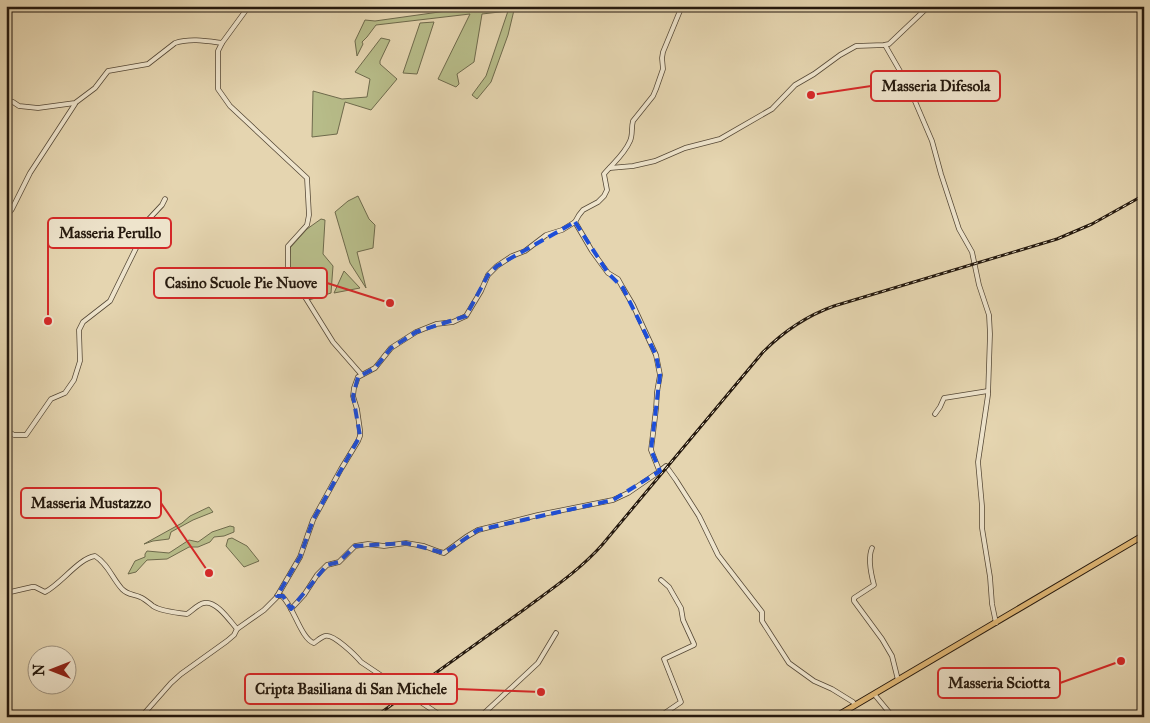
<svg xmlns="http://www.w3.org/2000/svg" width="1150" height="723" viewBox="0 0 1150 723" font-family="'IM FELL Great Primer',serif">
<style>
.green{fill:#b7bc89;stroke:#6e6a4c}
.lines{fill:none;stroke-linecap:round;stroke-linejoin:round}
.minor-casing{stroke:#554836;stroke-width:5.5}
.major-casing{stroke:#25190e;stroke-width:7}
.minor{stroke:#eee4cc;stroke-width:4}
.major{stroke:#e2ba78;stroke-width:5}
.rail-casing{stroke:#25190e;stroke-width:3}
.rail{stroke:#eee4cc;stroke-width:1;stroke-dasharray:4;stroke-linecap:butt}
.marked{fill:none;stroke:#1d4ed8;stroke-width:4;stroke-dasharray:10 6;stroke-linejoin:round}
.leader{fill:none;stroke:#d62828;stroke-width:2}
.callout-dot{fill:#d62828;stroke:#eee4cc;stroke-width:2}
.callout{fill:#eee4cc;stroke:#d62828;stroke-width:2}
.callout-label{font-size:15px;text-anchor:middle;font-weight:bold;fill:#25190e}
</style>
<rect width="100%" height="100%" fill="#e5d5b0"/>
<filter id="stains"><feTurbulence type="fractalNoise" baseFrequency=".004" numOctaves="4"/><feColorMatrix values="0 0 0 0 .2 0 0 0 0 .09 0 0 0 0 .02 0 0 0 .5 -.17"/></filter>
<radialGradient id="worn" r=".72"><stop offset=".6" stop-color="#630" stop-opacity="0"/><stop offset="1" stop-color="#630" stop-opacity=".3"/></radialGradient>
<g class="green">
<polygon points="482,6 515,6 508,35 491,82 477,99 472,95 486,76 508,11 482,14 474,62 457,74 459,84 456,87 438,79 470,14 376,25 367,37 362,42 363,44 357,56 355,41 365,20 375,21"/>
<polygon points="434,22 417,74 403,73 420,23"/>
<polygon points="381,38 390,40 380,61 380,64 397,79 371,110 345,102 337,134 312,137 313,91 342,99 367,97 370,79 355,72"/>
<polygon points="358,196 369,219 375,225 373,248 357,252 366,288 350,263 335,212 348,201"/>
<polygon points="321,219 325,220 323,254 333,266 331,293 309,300 289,269 290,248 307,229"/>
<polygon points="344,271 360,288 334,293"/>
<polygon points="209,507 213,512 193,520 171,532 169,539 153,541 144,544 182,523 190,516"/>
<polygon points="230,526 234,527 234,532 224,536 214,537 210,542 198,547 189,547 167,559 147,560 136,572 128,574 135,561 145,557 145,554 147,551 169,553 189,540 198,542 212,532"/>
<polygon points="232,538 247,546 259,561 244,567 226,546 228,539"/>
</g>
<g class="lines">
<defs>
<g id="minor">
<polyline points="222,43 218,51 218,89 230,106 307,178 309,215 307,225 288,246 288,268 300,289 333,342 361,374"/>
<polyline points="885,45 908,85 932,141 941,174 959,229 972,252 979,285 989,315 990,334 988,395 978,462 982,506 982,528 990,577 992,604 996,623"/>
<path d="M6 101 13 102 19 106 38 108 75 103 95 88 108 71 148 64 175 43C190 38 207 41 222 43L249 6"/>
<polyline points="610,168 633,166 655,161 685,148 720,139 772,109 795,85 814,74 840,55 856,46 884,45 889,44 929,6"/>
<polyline points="6,217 12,209 30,173 75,104"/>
<polyline points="575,222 592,251 608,273 618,279 623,288 633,305 656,355 660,375 657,392 656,409 651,450 659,470 661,470 666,466 676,480 699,516 718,555 762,612 762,621 789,663 814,681 832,689 853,702 855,705"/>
<polyline points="935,414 940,407 944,398 988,391"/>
<polyline points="6,430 14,435 26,435 51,399 65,393 74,380 80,361 79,330 83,322 110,301 140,240 148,220 162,205 165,199"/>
<path d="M872 548C868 557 871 574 874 585L854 598V601L882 639 892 656 898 680"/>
<path d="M6 593 32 587H35L45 592C61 584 79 558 95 556 108 564 112 578 122 589 128 595 133 594 140 597 145 599 149 603 153 606 160 611 178 613 187 614 192 611 198 604 204 603 216 600 230 621 237 629"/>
<path d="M277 596H282C294 607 301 639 314 643 317 641 321 637 325 636 333 633 356 656 361 662L443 717"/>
<polyline points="291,609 304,595 317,575 327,565 339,562 355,546 368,544 384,546 406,543 424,546 440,552 444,553 466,537 478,530 538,515 613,500 628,493 660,471"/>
<polyline points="874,694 893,717"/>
<path d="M141 717 171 683 181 674 227 641 234 635 237 629 264 610 276 598 300 557 313 520 341 469 358 441 360 436V430L357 409 353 396 354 388 358 377 375 368 391 348 416 332 436 324 453 322 466 316 481 291 488 275 497 266 512 256 525 251 546 235 562 230 575 222 579 215 583 210 598 202 604 196 607 190 604 174C613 163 624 155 630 141 633 135 631 128 633 121L653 96 656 89 663 69 662 58 663 52 682 6"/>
<polyline points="480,717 538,663 556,633"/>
<polyline points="659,717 681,702 664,659 694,645 694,644 683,620 681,608 669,587 661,580"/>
</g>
<polyline id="major" points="835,717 1144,535"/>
</defs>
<use href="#minor" class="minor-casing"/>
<use href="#major" class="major-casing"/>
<use href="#minor" class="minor"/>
<use href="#major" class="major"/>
<defs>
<path id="rail" d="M375 717C424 681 473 646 522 611 550 590 579 571 602 545L763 352C784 331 806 316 834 306L1057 239 1092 224 1144 195"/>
</defs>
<use href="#rail" class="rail-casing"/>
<use href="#rail" class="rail"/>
</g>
<path class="marked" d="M575 222 608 273 623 288 656 355 660 375 651 450 660 471 613 500 478 530 444 553 406 543 355 546 339 562 327 565 291 609 283 596H277L300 557 313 520 360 436 353 396 358 377 375 368 391 348 416 332 466 316 488 275 497 266Z"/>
<path class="leader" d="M811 95L871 86M48 321L48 233M390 303L327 283M209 573L161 503M1121 661L1060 683M541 692L457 689"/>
<g class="callout-dot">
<circle cx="811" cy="95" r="5"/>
<circle cx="48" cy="321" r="5"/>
<circle cx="390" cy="303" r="5"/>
<circle cx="209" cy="573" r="5"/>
<circle cx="1121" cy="661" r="5"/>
<circle cx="541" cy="692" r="5"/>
</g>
<g class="callout">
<rect x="871" y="71" width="129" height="30" rx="5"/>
<rect x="48" y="218" width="123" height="30" rx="5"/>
<rect x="154" y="268" width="173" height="30" rx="5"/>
<rect x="21" y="488" width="140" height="30" rx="5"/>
<rect x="938" y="668" width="122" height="30" rx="5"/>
<rect x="245" y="674" width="212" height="30" rx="5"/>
</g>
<g class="callout-label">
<text x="936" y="91">Masseria Difesola</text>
<text x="110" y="238">Masseria Perullo</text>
<text x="241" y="288">Casino Scuole Pie Nuove</text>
<text x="91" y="508">Masseria Mustazzo</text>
<text x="999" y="688">Masseria Sciotta</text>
<text x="351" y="694">Cripta Basiliana di San Michele</text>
</g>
<rect width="1150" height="723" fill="none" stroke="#e5d5b0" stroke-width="25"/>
<rect x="8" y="8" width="1135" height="708" fill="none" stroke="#25190e" stroke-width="2.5"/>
<rect x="12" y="12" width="1125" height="698" fill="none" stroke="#25190e"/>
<g transform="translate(52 670) rotate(270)"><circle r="24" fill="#eee4cc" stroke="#9e9380"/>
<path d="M0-4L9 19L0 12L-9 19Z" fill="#8f2418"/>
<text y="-8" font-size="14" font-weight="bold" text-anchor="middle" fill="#25190e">N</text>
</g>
<rect width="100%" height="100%" filter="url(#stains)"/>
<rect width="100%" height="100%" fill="url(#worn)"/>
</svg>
